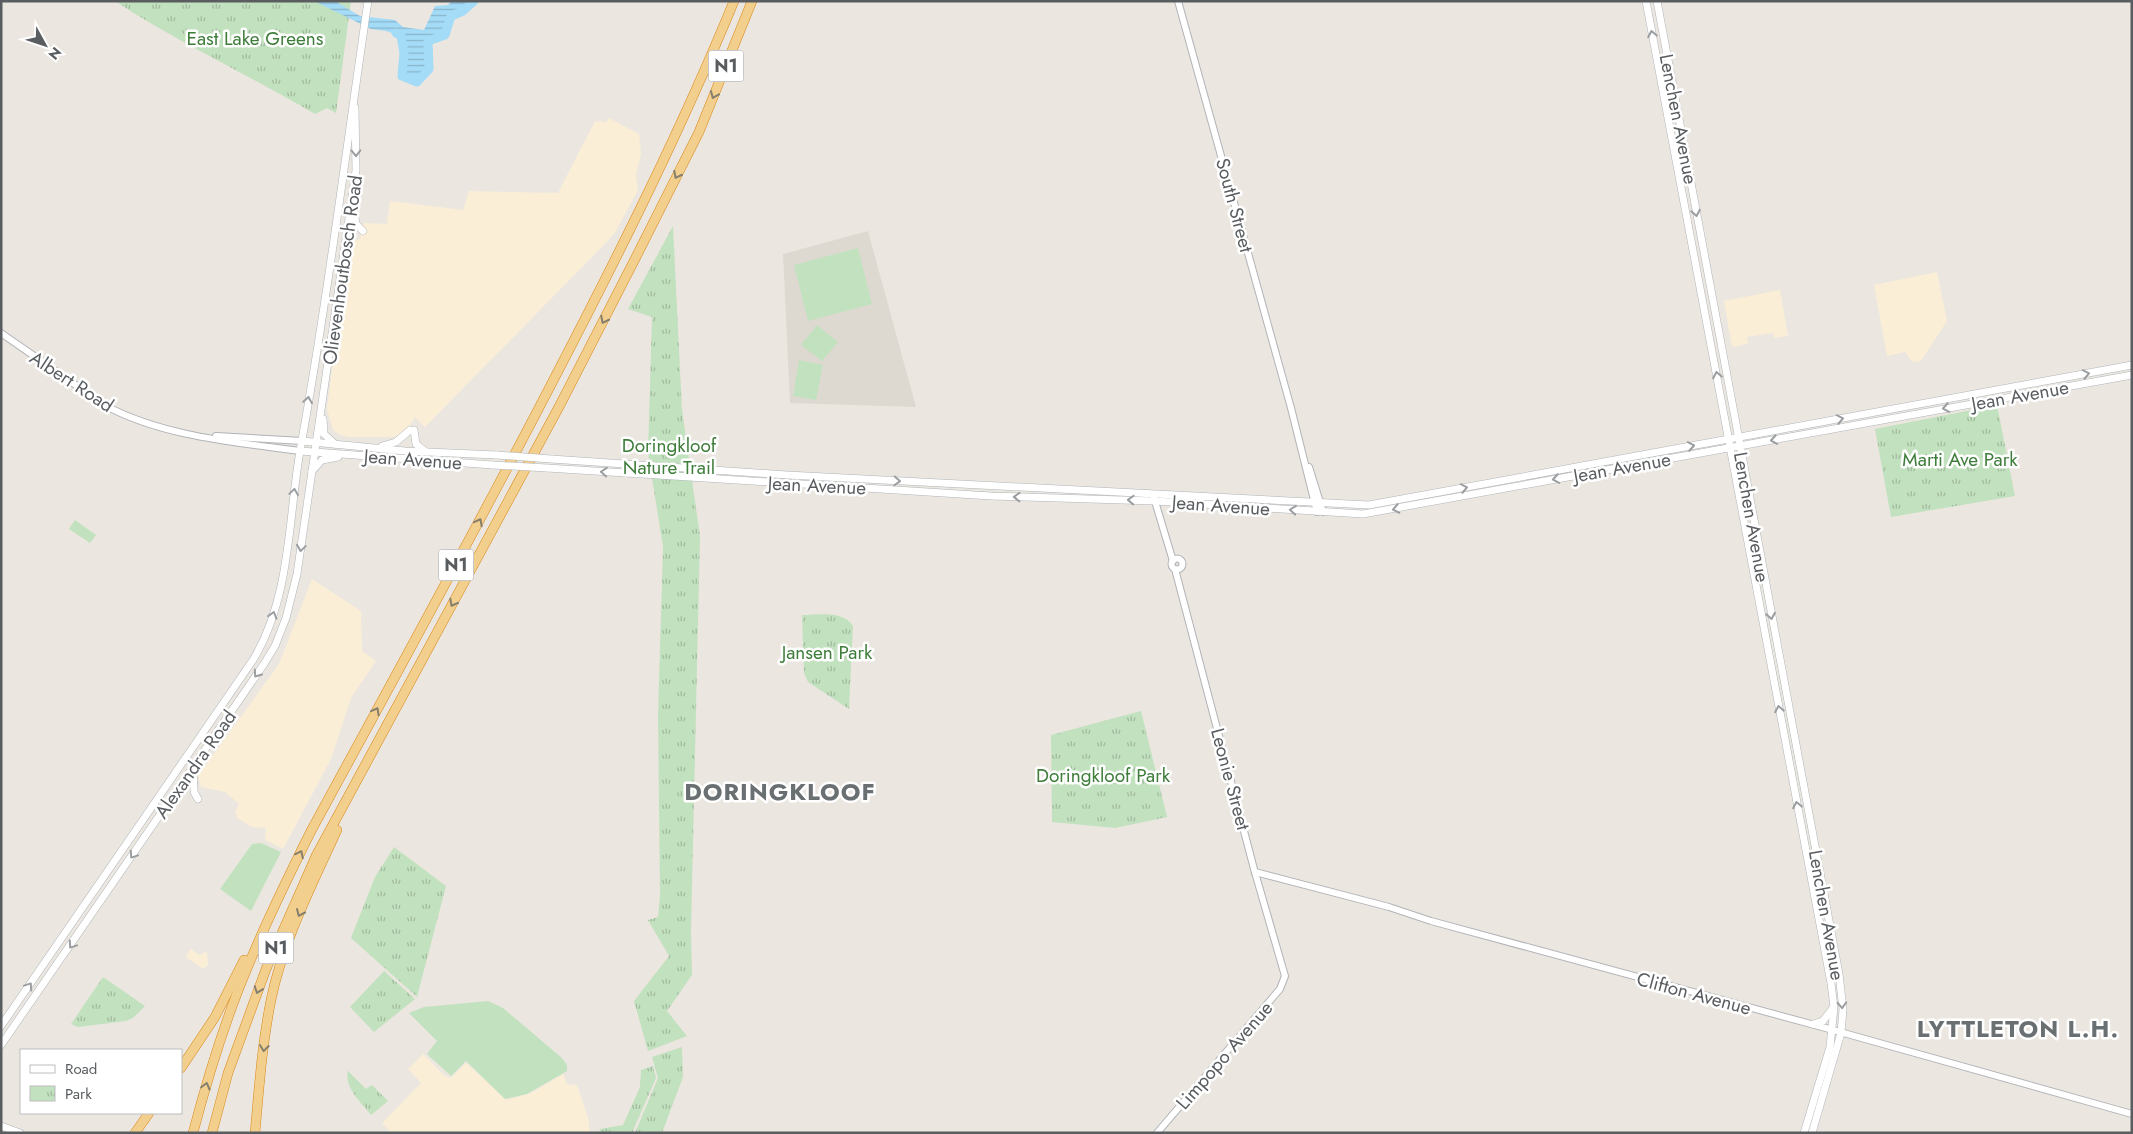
<svg xmlns="http://www.w3.org/2000/svg" width="2133" height="1134" viewBox="0 0 2133 1134" font-family="Jost,sans-serif">
<style>
.commercial{fill:#faeed6}
.education{fill:#ddd9d1}
.grass{fill:#c2e1be}
.park{fill:url(#park-tufts)}
.water{fill:url(#water-rules)}
.lines{fill:none;stroke-linecap:round;stroke-linejoin:round}
.river{stroke:#a4dbf7;stroke-width:9}
.tertiary-casing{stroke:#b1b3b7;stroke-width:8}
.secondary-casing{stroke:#b0b4b7;stroke-width:8}
.motorway-casing{stroke:#d88613;stroke-width:10}
.tertiary{stroke:#fff;stroke-width:6}
.secondary{stroke:#fff;stroke-width:7}
.motorway{stroke:#f3cf8e;stroke-width:9}
.secondary-bridge-casing{stroke:#b0b4b7;stroke-width:8;stroke-linecap:butt}
.secondary-bridge{stroke:#fff;stroke-width:7}
.oneway{stroke:#9b9ea0}
.oneway2{stroke:#877f6e}
.labels{text-anchor:middle;stroke-width:5;stroke-linejoin:round;paint-order:stroke}
.shield{fill:#fff;stroke:#8b8e90;stroke-width:1}
.shield-label{font-size:18px;font-weight:bold;fill:#595d60}
.park-label{font-size:19px;fill:#3e7d3a;stroke:#fff}
.street-label{font-size:19px;fill:#595d60;stroke:#fff}
.district-label{font-size:24px;font-weight:bold;letter-spacing:1px;fill:#6a6f72;stroke:#fff}
</style>
<defs>
<pattern id="park-tufts" width="24" height="20" patternUnits="userSpaceOnUse" patternTransform="scale(1.25)"><rect width="24" height="20" fill="#c2e1be"/><path d="M3 7l-1-3M5 7V3M7 7l1-3M15 17l-1-3M17 17v-4M19 17l1-3" fill="none" stroke="#a1ba9e"/></pattern>
<pattern id="water-rules" width="6" height="5" patternUnits="userSpaceOnUse" patternTransform="scale(1.25)"><rect width="6" height="5" fill="#a4dbf7"/><path d="M0 2.5h6" fill="none" stroke="#89b5cb"/></pattern>
</defs>
<rect width="100%" height="100%" fill="#ebe7e0"/>
<g class="commercial">
<polygon points="609,118 639,134 641,154 636,175 638,190 616,231 602,247 425,427 415,417 407,430 396,437 349,437 340,435 333,430 327,409 337,332 352,241 360,239 363,223 387,224 390,201 463,210 469,191 558,193 595,121 606,122"/>
<polygon points="1937,272 1947,321 1921,361 1912,362 1905,352 1887,356 1874,285"/>
<polygon points="1780,290 1788,336 1774,338 1773,333 1747,337 1748,344 1732,347 1724,301"/>
<polygon points="312,579 361,611 362,651 376,661 351,698 331,759 283,849 265,840 266,828 252,827 237,818 235,812 239,804 225,792 201,787 198,776 279,664"/>
<polygon points="190,949 200,955 207,951 208,965 203,969 186,957"/>
<polygon points="423,1054 445,1076 451,1078 466,1063 507,1100 531,1093 563,1074 567,1084 577,1085 588,1118 590,1133 391,1133 382,1123 421,1083 408,1069"/>
</g>
<polygon class="education" points="868,231 916,407 790,403 783,254"/>
<g class="grass">
<polygon points="858,248 872,304 808,321 794,265"/>
<polygon points="817,325 838,342 822,361 801,345"/>
<polygon points="799,360 823,365 816,400 793,396"/>
<polygon points="75,520 96,535 90,543 69,529"/>
<polygon points="261,843 281,852 251,911 220,889 252,844"/>
<polygon points="488,1001 503,1008 562,1058 567,1065 567,1071 527,1094 505,1099 466,1061 451,1076 427,1054 437,1041 409,1013 424,1007"/>
</g>
<g class="park">
<path d="M115 1H351L336 113 327 108 315 114C249 75 179 43 115 1Z"/>
<polygon points="673,226 682,410 700,536 691,931 692,975 667,1011 687,1036 648,1051 634,1001 669,956 648,920 658,917 660,895 658,715 663,547 648,453 652,317 628,309"/>
<polygon points="1997,405 2015,496 1891,517 1875,429"/>
<path d="M802 615C818 615 843 610 853 626L849 709 808 682 804 673Z"/>
<polygon points="1141,711 1167,817 1115,828 1052,822 1051,735"/>
<polygon points="394,847 446,886 417,997 351,938 375,877"/>
<polygon points="384,971 415,999 374,1032 350,1007"/>
<polygon points="103,977 145,1006 133,1018 126,1021 78,1027 71,1024"/>
<polygon points="682,1047 683,1077 662,1133 635,1133 658,1078 652,1057"/>
<polygon points="653,1066 656,1078 632,1133 599,1133 600,1129 623,1125 640,1087 641,1070"/>
<path d="M348 1071 366 1089 372 1085 388 1101 371 1115C361 1102 344 1088 348 1071Z"/>
</g>
<polygon class="water" points="314,1 335,1 360,16 395,20 403,27 424,30 435,6 448,5 452,1 474,1 463,11 451,16 445,35 428,41 429,69 417,82 402,76 404,53 401,36 386,31 371,29"/>
<g class="lines">
<polyline class="river" points="396,33 401,36 404,53 402,76 417,82 429,69 428,41 445,35 451,16 463,11 474,1"/>
<defs>
<g id="tertiary">
<polyline points="1178,1 1291,408 1317,512"/>
<path d="M1 333 106 406C165 437 235 442 300 451"/>
<polyline points="216,436 302,441"/>
<polyline points="1309,467 1323,512"/>
<polyline points="1154,498 1173,561"/>
<circle cx="1177" cy="564" r="5.5"/>
<polyline points="1255,872 1389,907 1431,921 1833,1030 2132,1114"/>
<polyline points="1157,1133 1280,989 1285,976 1254,869 1175,569"/>
</g>
<g id="secondary">
<polyline points="1646,1 1831,983 1834,1007 1830,1047 1804,1133"/>
<polyline points="1657,1 1839,974 1843,1009 1841,1033 1812,1133"/>
<polyline points="354,211 356,224 363,231"/>
<polyline points="323,419 324,434 335,444"/>
<polyline points="414,430 416,444 426,452"/>
<polyline points="302,441 405,451 497,455"/>
<polyline points="382,446 396,442 410,430"/>
<polyline points="300,451 493,465"/>
<polyline points="551,459 787,475 1369,505 2132,365"/>
<polyline points="547,468 991,496 1155,501 1363,514 2132,375"/>
<polyline points="312,471 322,460 338,457"/>
<polyline points="193,767 194,792 198,799"/>
<polyline points="1813,1024 1823,1021 1833,1008"/>
<path d="M1 1026 253 660C291 597 288 520 300 451 327 302 346 151 368 1"/>
<polyline points="1,1045 264,664 275,646 286,618 297,574 356,170 355,108"/>
<polyline points="1,1126 20,1133"/>
</g>
<g id="motorway">
<polyline points="181,1068 215,1017 244,960"/>
<polyline points="135,1133 149,1113"/>
<path d="M193 1133C208 1076 225 1020 248 966 267 920 289 875 311 831 393 680 476 530 555 377 619 254 681 130 734 1"/>
<polyline points="212,1133 228,1073 266,969 316,856 560,405 635,259 699,132 752,1"/>
<path d="M255 1133C259 1089 262 1044 271 1000 283 941 312 885 337 830"/>
</g>
</defs>
<use href="#tertiary" class="tertiary-casing"/>
<use href="#secondary" class="secondary-casing"/>
<use href="#motorway" class="motorway-casing"/>
<use href="#tertiary" class="tertiary"/>
<use href="#secondary" class="secondary"/>
<use href="#motorway" class="motorway"/>
<defs>
<g id="secondary-bridge">
<polyline points="497,455 551,459"/>
<polyline points="493,465 547,468"/>
</g>
</defs>
<use href="#secondary-bridge" class="secondary-bridge-casing"/>
<use href="#secondary-bridge" class="secondary-bridge"/>
</g>
<defs><path id="oneway-chevron" d="M-2-3.5L2.5 0L-2 3.5" fill="none" stroke-width="1.6" stroke-linecap="round" stroke-linejoin="round" transform="scale(1.25)"/></defs>
<g class="oneway">
<use href="#oneway-chevron" transform="translate(1652 34) rotate(-101)"/>
<use href="#oneway-chevron" transform="translate(356 153) rotate(89)"/>
<use href="#oneway-chevron" transform="translate(1696 213) rotate(80)"/>
<use href="#oneway-chevron" transform="translate(2086 374) rotate(-11)"/>
<use href="#oneway-chevron" transform="translate(1717 375) rotate(-101)"/>
<use href="#oneway-chevron" transform="translate(308 400) rotate(-81)"/>
<use href="#oneway-chevron" transform="translate(1946 408) rotate(170)"/>
<use href="#oneway-chevron" transform="translate(1840 419) rotate(-11)"/>
<use href="#oneway-chevron" transform="translate(1774 440) rotate(170)"/>
<use href="#oneway-chevron" transform="translate(1691 446) rotate(-10)"/>
<use href="#oneway-chevron" transform="translate(604 472) rotate(-176)"/>
<use href="#oneway-chevron" transform="translate(1556 479) rotate(170)"/>
<use href="#oneway-chevron" transform="translate(897 481) rotate(3)"/>
<use href="#oneway-chevron" transform="translate(1464 488) rotate(-11)"/>
<use href="#oneway-chevron" transform="translate(294 492) rotate(-82)"/>
<use href="#oneway-chevron" transform="translate(1017 497) rotate(-178)"/>
<use href="#oneway-chevron" transform="translate(1131 500) rotate(-178)"/>
<use href="#oneway-chevron" transform="translate(1396 509) rotate(169)"/>
<use href="#oneway-chevron" transform="translate(1293 510) rotate(-175)"/>
<use href="#oneway-chevron" transform="translate(301 548) rotate(98)"/>
<use href="#oneway-chevron" transform="translate(273 615) rotate(-73)"/>
<use href="#oneway-chevron" transform="translate(1771 616) rotate(80)"/>
<use href="#oneway-chevron" transform="translate(257 674) rotate(125)"/>
<use href="#oneway-chevron" transform="translate(1779 709) rotate(-100)"/>
<use href="#oneway-chevron" transform="translate(1797 805) rotate(-101)"/>
<use href="#oneway-chevron" transform="translate(133 855) rotate(124)"/>
<use href="#oneway-chevron" transform="translate(72 945) rotate(124)"/>
<use href="#oneway-chevron" transform="translate(29 986) rotate(-56)"/>
<use href="#oneway-chevron" transform="translate(1842 1005) rotate(87)"/>
</g>
<g class="oneway2">
<use href="#oneway-chevron" transform="translate(714 95) rotate(112)"/>
<use href="#oneway-chevron" transform="translate(677 175) rotate(117)"/>
<use href="#oneway-chevron" transform="translate(604 320) rotate(117)"/>
<use href="#oneway-chevron" transform="translate(479 522) rotate(-62)"/>
<use href="#oneway-chevron" transform="translate(453 603) rotate(118)"/>
<use href="#oneway-chevron" transform="translate(376 711) rotate(-61)"/>
<use href="#oneway-chevron" transform="translate(300 854) rotate(-64)"/>
<use href="#oneway-chevron" transform="translate(300 913) rotate(114)"/>
<use href="#oneway-chevron" transform="translate(258 990) rotate(110)"/>
<use href="#oneway-chevron" transform="translate(264 1048) rotate(97)"/>
<use href="#oneway-chevron" transform="translate(206 1086) rotate(-75)"/>
</g>
<g class="labels">
<g class="shield">
<rect x="708.5" y="50.5" width="35" height="31" rx="4"/>
<rect x="438.5" y="549.5" width="35" height="31" rx="4"/>
<rect x="258.5" y="932.5" width="35" height="31" rx="4"/>
</g>
<g class="shield-label">
<text x="726" y="72">N1</text>
<text x="456" y="571">N1</text>
<text x="276" y="954">N1</text>
</g>
<g class="park-label">
<text x="255" y="45">East Lake Greens</text>
<text x="669" y="452">Doringkloof<tspan x="669" dy="22">Nature Trail</tspan></text>
<text x="1960" y="466">Marti Ave Park</text>
<text x="827" y="659">Jansen Park</text>
<text x="1103" y="782">Doringkloof Park</text>
</g>
<g class="street-label">
<text transform="translate(1679 119) rotate(79)" y="7">Lenchen Avenue</text>
<text transform="translate(1235 205) rotate(75)" y="7">South Street</text>
<text transform="translate(342 270) rotate(-82)" y="7">Olievenhoutbosch Road</text>
<text transform="translate(72 381) rotate(33)" y="7">Albert Road</text>
<text transform="translate(2020 395) rotate(-10)" y="7">Jean Avenue</text>
<text transform="translate(413 459) rotate(4)" y="7">Jean Avenue</text>
<text transform="translate(1622 467) rotate(-10)" y="7">Jean Avenue</text>
<text transform="translate(817 485) rotate(3)" y="7">Jean Avenue</text>
<text transform="translate(1221 505) rotate(4)" y="7">Jean Avenue</text>
<text transform="translate(1752 517) rotate(80)" y="7">Lenchen Avenue</text>
<text transform="translate(195 764) rotate(-55)" y="7">Alexandra Road</text>
<text transform="translate(1231 779) rotate(75)" y="7">Leonie Street</text>
<text transform="translate(1827 915) rotate(80)" y="7">Lenchen Avenue</text>
<text transform="translate(1694 993) rotate(15)" y="7">Clifton Avenue</text>
<text transform="translate(1224 1055) rotate(-49)" y="7">Limpopo Avenue</text>
</g>
<g class="district-label">
<text x="780" y="800">DORINGKLOOF</text>
<text x="2018" y="1037">LYTTLETON L.H.</text>
</g>
</g>
<rect width="2133" height="1134" fill="none" stroke="#595d60" stroke-width="5"/>
<rect x="20" y="1049" width="162" height="65" fill="#ffffff" stroke="#bdbebf"/>
<rect x="30" y="1065" width="25" height="8" fill="#ffffff" stroke="#bdbebf"/>
<text x="65" y="1074" font-size="15" fill="#595d60">Road</text>
<rect x="30" y="1086" width="25" height="15" fill="url(#park-tufts)" stroke="#bdbebf"/>
<text x="65" y="1099" font-size="15" fill="#595d60">Park</text>
<g transform="translate(45 45) rotate(130)" stroke="#ffffff" stroke-width="4" paint-order="stroke">
<path d="M0-4L9 19L0 12L-9 19Z" fill="#595d60"/>
<text y="-8" font-size="14" font-weight="bold" text-anchor="middle" fill="#595d60">N</text>
</g>
</svg>
